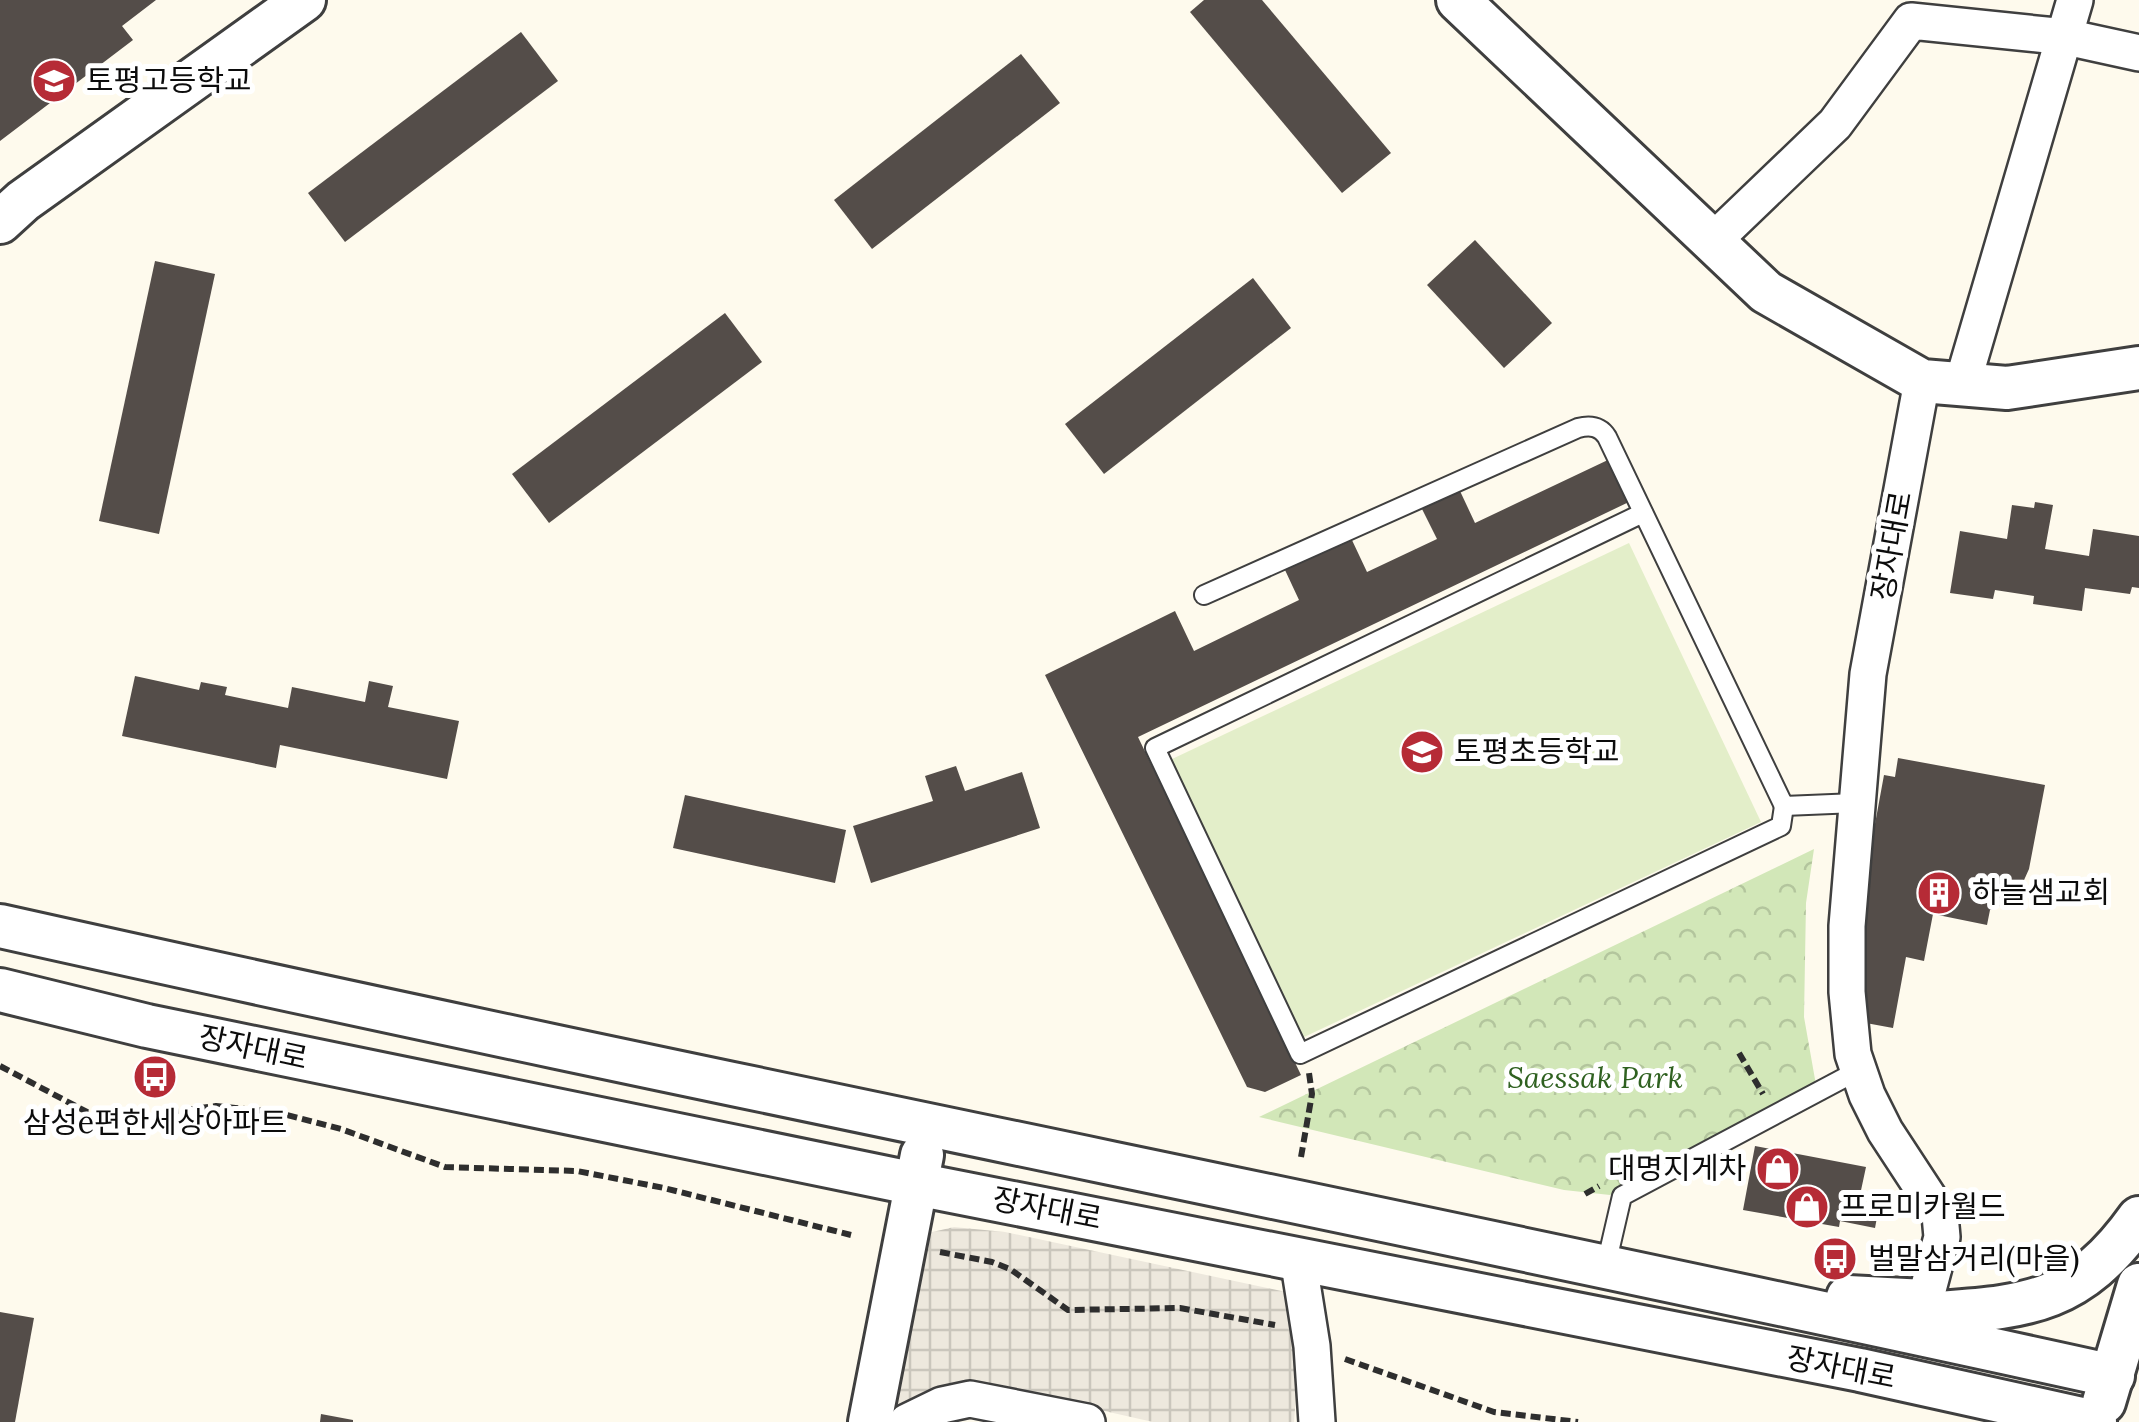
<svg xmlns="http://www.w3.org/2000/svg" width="2139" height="1422" viewBox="0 0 2139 1422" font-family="Lora,'Noto Sans KR',serif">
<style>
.park{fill:url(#park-crowns)}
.pitch{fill:#e3eec9}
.plaza{fill:url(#plaza-grid)}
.building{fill:#544d49}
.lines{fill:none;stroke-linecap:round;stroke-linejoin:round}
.service-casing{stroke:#3f3f3f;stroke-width:22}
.minor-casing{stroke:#3f3f3f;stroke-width:40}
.tertiary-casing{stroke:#3f3f3f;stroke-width:48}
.path{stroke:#2e2e2e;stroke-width:6;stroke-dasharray:10 5;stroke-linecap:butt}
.service{stroke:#fff;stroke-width:18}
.minor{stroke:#fff;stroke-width:35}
.tertiary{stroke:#fff;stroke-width:42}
.labels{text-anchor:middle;stroke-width:10;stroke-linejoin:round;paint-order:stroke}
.poi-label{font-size:30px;fill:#0c0c0c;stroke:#fff;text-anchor:start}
.street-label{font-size:30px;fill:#0c0c0c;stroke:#fff}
.park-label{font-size:30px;font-style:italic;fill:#2f6120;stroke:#fff}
</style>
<defs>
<pattern id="park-crowns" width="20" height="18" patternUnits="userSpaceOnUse" patternTransform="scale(2.5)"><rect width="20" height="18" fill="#d2e7b8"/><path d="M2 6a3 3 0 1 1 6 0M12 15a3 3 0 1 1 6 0" fill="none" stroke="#b3c59d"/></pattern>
<pattern id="plaza-grid" width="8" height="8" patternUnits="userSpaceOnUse" patternTransform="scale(2.5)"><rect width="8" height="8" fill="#ede8dd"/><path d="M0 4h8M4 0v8" fill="none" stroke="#cac6bc"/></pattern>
</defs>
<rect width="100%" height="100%" fill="#fefaed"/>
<polygon class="park" points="1814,849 1806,903 1804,1017 1816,1085 1610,1195 1564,1190 1259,1117"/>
<polygon class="pitch" points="1629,543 1761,822 1302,1038 1170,760"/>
<polygon class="plaza" points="954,1227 1005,1232 1286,1292 1299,1358 1294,1422 1153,1422 981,1383 964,1384 894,1412 882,1404 928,1233"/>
<g class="building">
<polygon points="0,0 156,0 122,26 133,40 0,141"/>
<polygon points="1204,0 1262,0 1391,153 1342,193 1190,12"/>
<polygon points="521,32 558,81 345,242 308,193"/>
<polygon points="1021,54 1060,103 872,249 834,200"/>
<polygon points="1475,240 1552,323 1504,368 1427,285"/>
<polygon points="155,261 215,274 159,534 99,521"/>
<polygon points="1253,278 1291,328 1104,474 1065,424"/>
<polygon points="725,313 762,362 549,523 512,474"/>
<polygon points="1610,459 1631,501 1138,737 1301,1075 1265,1092 1247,1087 1045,675 1175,611 1194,651 1299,600 1285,570 1351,538 1367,572 1437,539 1422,509 1460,491 1475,523"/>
<polygon points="2035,502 2053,505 2045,549 2089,556 2093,529 2139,536 2139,588 2132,587 2130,594 2085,588 2082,611 2033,604 2034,596 1995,590 1993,599 1950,593 1960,531 2007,539 2012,505 2034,508"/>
<polygon points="135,676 199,690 201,682 227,687 225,695 288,708 292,687 365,702 369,681 393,686 388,707 459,721 447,779 280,745 276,768 122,736"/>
<polygon points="1898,758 2045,785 2029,869 2020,889 2005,904 1990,910 1987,925 1933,914 1924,961 1906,957 1893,1028 1855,1021 1850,960 1884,775 1895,777"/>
<polygon points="956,766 965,791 1022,772 1040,828 871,883 853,826 933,801 925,776"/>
<polygon points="685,795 846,830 835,883 673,848"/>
<polygon points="1755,1146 1866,1167 1860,1195 1865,1195 1863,1209 1878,1212 1875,1228 1840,1221 1839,1227 1743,1210"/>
<polygon points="0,1312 34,1318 15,1422 0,1422"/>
<polygon points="321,1414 353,1420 353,1422 320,1422"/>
</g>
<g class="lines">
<defs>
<g id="service">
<polyline points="1643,513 1155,748 1300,1054 1781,826 1784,806"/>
<path d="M1204 595 1578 428C1590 425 1600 426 1607 437L1784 806 1856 803"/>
<polyline points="1606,1265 1622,1196 1859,1070"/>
</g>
<g id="minor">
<polyline points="1713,241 1835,124 1911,21 2066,37 2139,53"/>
<polyline points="1922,381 1868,674 1847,926 1847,992 1853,1054 1867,1095 1885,1131 1940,1215 1942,1237 1925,1301"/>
<polyline points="1962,385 2075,0"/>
<polyline points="1298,1258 1312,1346 1317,1422"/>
<polyline points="907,1422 942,1405 970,1399 1087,1422"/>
</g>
<g id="tertiary">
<polyline points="1458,0 1766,292 1922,381 2007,388 2139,368"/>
<polyline points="0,222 23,201 304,0"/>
<path d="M0 926C703 1083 1410 1221 2113 1376"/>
<polyline points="0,990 147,1026 916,1184 1860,1370 2095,1422"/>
<path d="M1848 1297 1925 1301 1914 1315C2018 1306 2073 1311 2139 1218"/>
<polyline points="2104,1402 2139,1285"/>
<polyline points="870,1422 922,1155"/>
</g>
</defs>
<use href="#service" class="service-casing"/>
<use href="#minor" class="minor-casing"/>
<use href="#tertiary" class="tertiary-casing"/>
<g class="path">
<polyline points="1739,1053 1763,1094"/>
<polyline points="0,1066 87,1112 162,1113 216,1106 275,1112 341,1129 445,1167 577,1171 664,1188 851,1235"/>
<polyline points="1301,1157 1312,1094 1309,1073"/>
<polyline points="1585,1194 1599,1186"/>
<polyline points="940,1252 992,1262 1010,1269 1068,1310 1180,1308 1275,1325"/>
<polyline points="1345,1359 1494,1412 1578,1422"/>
</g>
<use href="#service" class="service"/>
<use href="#minor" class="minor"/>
<use href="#tertiary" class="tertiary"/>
</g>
<defs>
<symbol id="school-disc" viewBox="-11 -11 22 22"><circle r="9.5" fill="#b62b36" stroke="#fff"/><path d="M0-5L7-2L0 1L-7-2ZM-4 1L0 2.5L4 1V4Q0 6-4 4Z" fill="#fff"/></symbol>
<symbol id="building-disc" viewBox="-11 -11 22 22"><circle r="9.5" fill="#b62b36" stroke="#fff"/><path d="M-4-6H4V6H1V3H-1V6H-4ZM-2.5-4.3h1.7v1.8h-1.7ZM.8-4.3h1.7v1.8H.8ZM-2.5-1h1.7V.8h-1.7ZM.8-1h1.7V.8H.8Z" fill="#fff"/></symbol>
<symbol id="bus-disc" viewBox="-11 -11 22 22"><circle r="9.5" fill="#b62b36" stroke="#fff"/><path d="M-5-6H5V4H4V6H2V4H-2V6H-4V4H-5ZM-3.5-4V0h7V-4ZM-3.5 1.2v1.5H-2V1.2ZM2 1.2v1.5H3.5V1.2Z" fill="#fff"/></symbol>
<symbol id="shop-disc" viewBox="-11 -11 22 22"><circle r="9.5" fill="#b62b36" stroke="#fff"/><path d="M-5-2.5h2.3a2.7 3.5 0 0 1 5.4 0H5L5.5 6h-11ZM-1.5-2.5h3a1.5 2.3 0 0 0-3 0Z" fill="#fff"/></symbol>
</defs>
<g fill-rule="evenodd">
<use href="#school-disc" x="29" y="56" width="50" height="50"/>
<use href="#school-disc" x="1397" y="727" width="50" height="50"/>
<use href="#building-disc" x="1914" y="868" width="50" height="50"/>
<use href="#bus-disc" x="130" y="1052" width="50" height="50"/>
<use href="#shop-disc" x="1753" y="1144" width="50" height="50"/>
<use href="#shop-disc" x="1782" y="1182" width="50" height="50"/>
<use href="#bus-disc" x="1810" y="1234" width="50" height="50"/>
</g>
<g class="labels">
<g class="poi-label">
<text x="86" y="91">토평고등학교</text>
<text x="1454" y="762">토평초등학교</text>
<text x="1972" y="903">하늘샘교회</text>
<text x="155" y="1133" text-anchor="middle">삼성e편한세상아파트</text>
<text x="1746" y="1179" text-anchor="end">대명지게차</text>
<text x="1840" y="1217">프로미카월드</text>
<text x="1868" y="1269">벌말삼거리(마을)</text>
</g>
<g class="street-label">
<text transform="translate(1892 546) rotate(-80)" y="10">장자대로</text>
<text transform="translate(253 1048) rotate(12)" y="10">장자대로</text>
<text transform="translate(1047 1209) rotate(11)" y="10">장자대로</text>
<text transform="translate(1841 1368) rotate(11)" y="10">장자대로</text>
</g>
<g class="park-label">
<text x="1595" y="1088">Saessak Park</text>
</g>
</g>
</svg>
